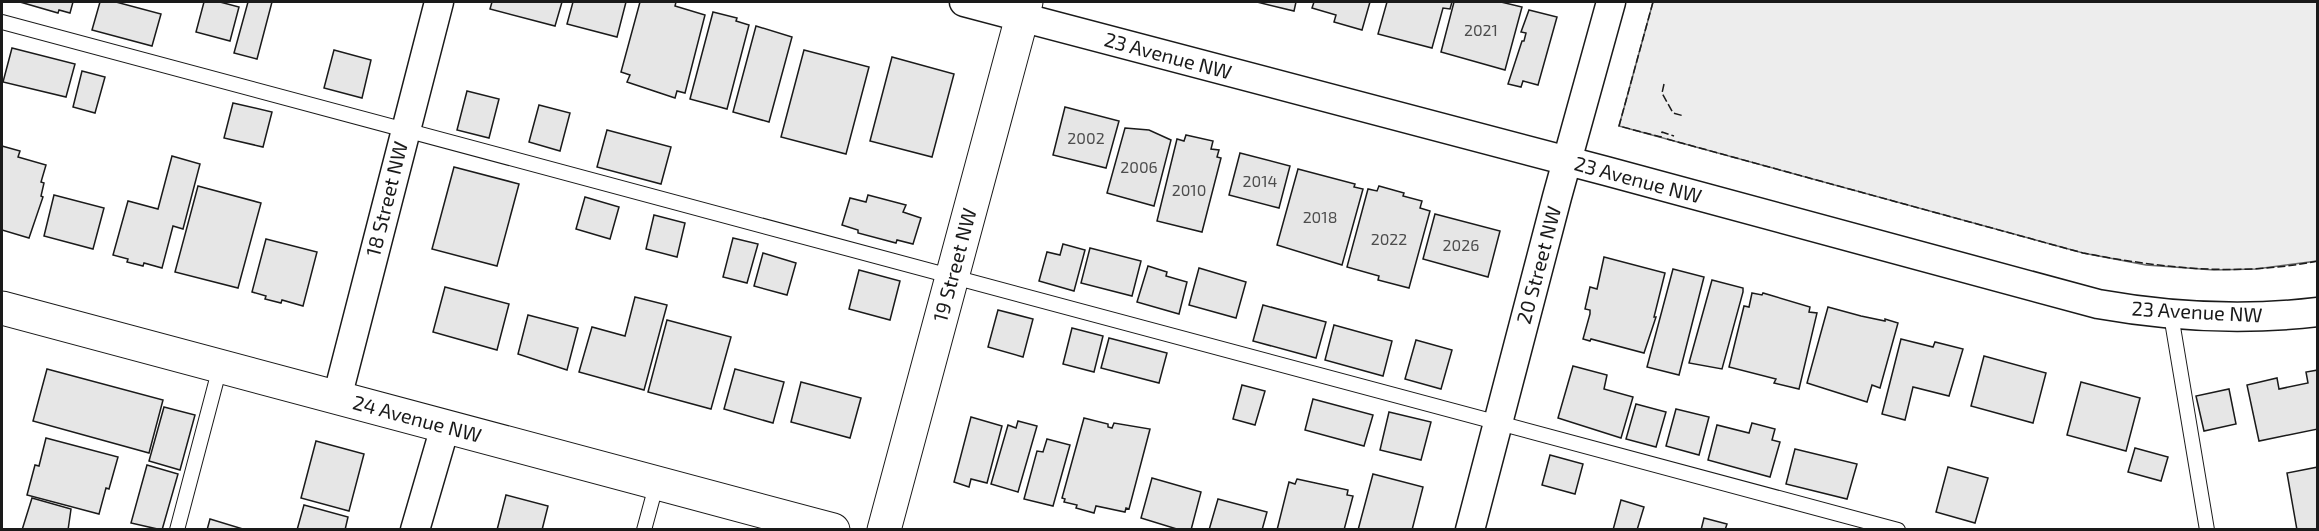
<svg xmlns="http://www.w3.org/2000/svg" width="2319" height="531" viewBox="0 0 2319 531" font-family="'Exo 2',sans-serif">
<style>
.built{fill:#ededed;stroke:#6a6a6a;stroke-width:1.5}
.building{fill:#e6e6e6;stroke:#1a1a1a;stroke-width:1.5}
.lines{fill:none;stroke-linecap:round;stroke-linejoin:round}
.service-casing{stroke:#1a1a1a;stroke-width:16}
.minor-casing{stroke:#1a1a1a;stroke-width:31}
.tertiary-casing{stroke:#1a1a1a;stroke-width:35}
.service{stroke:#fff;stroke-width:14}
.minor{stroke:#fff;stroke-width:28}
.tertiary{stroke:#fff;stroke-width:33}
.fence{stroke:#1a1a1a;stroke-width:1.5;stroke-dasharray:8 3;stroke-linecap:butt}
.labels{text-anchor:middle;stroke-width:4.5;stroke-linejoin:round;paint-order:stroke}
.number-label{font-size:16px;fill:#4d4d4d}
.street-label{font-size:20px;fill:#1a1a1a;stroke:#fff}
</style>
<rect width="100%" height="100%" fill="#fff"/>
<polygon class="built" points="1653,2 2317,2 2317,261 2256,269 2214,270 2146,265 2083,253 1619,126"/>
<g class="building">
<polygon points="20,2 73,2 70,13 59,10 58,13"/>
<polygon points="100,2 116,2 161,14 152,46 92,30"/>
<polygon points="204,2 220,2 239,7 230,41 196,32"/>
<polygon points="248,2 272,2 257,59 234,53"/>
<polygon points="492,2 562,2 555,26 490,9"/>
<polygon points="573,2 626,2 617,37 567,24"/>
<polygon points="640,2 676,2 675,6 705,15 685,93 677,91 675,98 627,82 630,75 621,72"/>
<polygon points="1257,2 1296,2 1294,11"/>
<polygon points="1314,2 1370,2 1362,30 1334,22 1336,15 1312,8"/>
<polygon points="1387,2 1452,2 1450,9 1443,8 1432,48 1378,34"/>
<polygon points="1454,2 1501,2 1522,7 1505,70 1441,52"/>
<polygon points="1529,10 1557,17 1538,85 1523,81 1521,87 1508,84 1522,41 1524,41 1526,33 1521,32"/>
<polygon points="713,12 737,18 736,21 749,25 727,109 690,99"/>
<polygon points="756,26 792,37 769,122 733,112"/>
<polygon points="12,48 75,64 66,97 3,82"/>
<polygon points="334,50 371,60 362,98 324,88"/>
<polygon points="804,50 869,67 846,154 781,137"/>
<polygon points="892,57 954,74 932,157 870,141"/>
<polygon points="82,71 105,77 95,113 73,107"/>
<polygon points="467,91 499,99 489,138 457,130"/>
<polygon points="233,103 272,112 263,147 224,138"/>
<polygon points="539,105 570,113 560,151 529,142"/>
<polygon points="1065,107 1119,121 1106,168 1053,155"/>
<polygon points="1125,128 1149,130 1171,140 1154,206 1107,193"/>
<polygon points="607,130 671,147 661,184 597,167"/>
<polygon points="1186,135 1213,141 1211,149 1219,150 1217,157 1221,158 1202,232 1157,221 1177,139 1184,141"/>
<polygon points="2,146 20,151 18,157 46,165 41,182 44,183 41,196 43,197 29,238 2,230"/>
<polygon points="1240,153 1290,166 1279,208 1229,195"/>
<polygon points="172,156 200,164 183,229 173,226 162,268 144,263 143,266 127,262 128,259 113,255 128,201 158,209"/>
<polygon points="454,167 519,184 497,266 432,249"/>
<polygon points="1298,169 1355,184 1354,187 1363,189 1342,265 1277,245"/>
<polygon points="198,186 261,203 238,288 175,272"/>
<polygon points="1379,186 1404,193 1403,196 1422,201 1420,208 1430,211 1409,288 1378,280 1379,276 1347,267 1368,189 1377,191"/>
<polygon points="54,195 104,208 93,249 44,236"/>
<polygon points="868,195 906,205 903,212 921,218 913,244 897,240 896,243 858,233 858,230 842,225 850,198 866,202"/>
<polygon points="585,197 619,207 610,239 576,229"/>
<polygon points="1435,214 1500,231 1488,277 1423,259"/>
<polygon points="654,215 685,223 677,257 646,249"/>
<polygon points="733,238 758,244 747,283 723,277"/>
<polygon points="266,239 317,252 303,306 282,300 281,303 265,299 266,296 252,292"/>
<polygon points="1063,244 1085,250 1074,291 1039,281 1047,252 1060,255"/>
<polygon points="1090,248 1141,261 1132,296 1081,283"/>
<polygon points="763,253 796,263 787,295 754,286"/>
<polygon points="1604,257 1665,273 1654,317 1656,317 1644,353 1591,339 1590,341 1583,339 1590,314 1590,310 1585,309 1590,287 1597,289"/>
<polygon points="1148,266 1167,272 1166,276 1187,282 1179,314 1137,302"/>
<polygon points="1199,268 1246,282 1236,318 1189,305"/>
<polygon points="1673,269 1704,277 1679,375 1647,367"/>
<polygon points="859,270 900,281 890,320 849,309"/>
<polygon points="1712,280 1743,288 1743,292 1722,369 1689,363"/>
<polygon points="445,287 509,304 497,350 433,332"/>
<polygon points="1752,293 1762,295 1763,293 1810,307 1809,312 1817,313 1799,389 1774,383 1776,379 1729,367 1744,306 1749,307"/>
<polygon points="635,297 667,305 644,390 579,372 592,327 625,336"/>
<polygon points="1263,305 1326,322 1316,358 1253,341"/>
<polygon points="1828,307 1861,316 1885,321 1885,319 1898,323 1880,388 1872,385 1867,402 1807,383"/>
<polygon points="998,310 1033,319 1023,357 988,347"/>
<polygon points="528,315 578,328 567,370 518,354"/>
<polygon points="667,320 731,337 711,409 648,392"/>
<polygon points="1334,325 1392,341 1383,376 1325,360"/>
<polygon points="1072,328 1103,336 1094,372 1063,364"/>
<polygon points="1109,338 1167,353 1159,383 1101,368"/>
<polygon points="1901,339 1933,347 1935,342 1963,349 1949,396 1913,387 1905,420 1882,414"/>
<polygon points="1416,340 1452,350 1441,389 1405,379"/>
<polygon points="1984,356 2046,373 2033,423 1971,406"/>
<polygon points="1573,366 1607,375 1604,389 1633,397 1621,438 1558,418"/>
<polygon points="47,369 163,400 149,453 33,421"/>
<polygon points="735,369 784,382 773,423 724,409"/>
<polygon points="2318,370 2318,429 2259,441 2247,385 2277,378 2279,389 2308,383 2306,372"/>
<polygon points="801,382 861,398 850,438 791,422"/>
<polygon points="2081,382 2140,398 2126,451 2067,435"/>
<polygon points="1242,385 1265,391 1255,425 1233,419"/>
<polygon points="2229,389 2236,424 2204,431 2196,396"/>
<polygon points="1313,399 1373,415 1364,446 1305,430"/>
<polygon points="1636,404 1666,412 1656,447 1626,439"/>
<polygon points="164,407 195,415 180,470 149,461"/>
<polygon points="1676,409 1709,417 1699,455 1666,446"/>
<polygon points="1389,412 1431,422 1421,460 1380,450"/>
<polygon points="971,417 1002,426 987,483 971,479 969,487 954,482"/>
<polygon points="1084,418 1108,424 1108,427 1112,428 1114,423 1150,429 1129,509 1126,508 1125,512 1096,506 1094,513 1076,508 1077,505 1064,502 1065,499 1062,498"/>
<polygon points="1018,421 1037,426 1018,492 991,484 1008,425 1016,428"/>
<polygon points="1752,423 1775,429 1772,440 1780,442 1770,477 1708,460 1717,425 1749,433"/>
<polygon points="46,438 118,457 109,489 106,488 99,514 27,495 35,465 39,466"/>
<polygon points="1047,439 1070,445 1053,506 1024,499 1037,451 1043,452"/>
<polygon points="316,441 364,454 349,511 301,498"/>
<polygon points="2135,448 2168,457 2161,481 2128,472"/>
<polygon points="1795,449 1857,464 1847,499 1786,484"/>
<polygon points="1550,455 1583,464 1575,494 1542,485"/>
<polygon points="147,465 178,474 162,530 131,523"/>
<polygon points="1948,467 1988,478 1975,523 1936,512"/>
<polygon points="2318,467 2318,530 2297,530 2287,473"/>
<polygon points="1373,474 1423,487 1412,530 1358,530"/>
<polygon points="1152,478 1201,492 1191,530 1180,530 1141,518"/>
<polygon points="1297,479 1348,490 1347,495 1353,496 1344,530 1277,530 1289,482 1295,484"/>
<polygon points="506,495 548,506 542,530 497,530"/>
<polygon points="32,498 71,509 68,530 22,530"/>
<polygon points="1218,499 1267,512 1262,530 1209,530"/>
<polygon points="1621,500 1644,507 1637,530 1613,530"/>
<polygon points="304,505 348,517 345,530 297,530"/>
<polygon points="1704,518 1727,524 1725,530 1701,530"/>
<polygon points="210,519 243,529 243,530 207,530"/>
</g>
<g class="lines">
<defs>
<g id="service">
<polyline points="2,22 1898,530"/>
<polyline points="2171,315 2207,530"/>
<polyline points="177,530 220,367"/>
<polyline points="644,530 657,482"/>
</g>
<g id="minor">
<path d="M964 2 1606 171 2098 304C2171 317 2243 321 2318 312"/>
<polyline points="337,398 439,2"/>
<polyline points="415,530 445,427"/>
<polyline points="1470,530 1557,197 1611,2"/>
</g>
<g id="tertiary">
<polyline points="2,308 833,530"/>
<polyline points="884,530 1026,2"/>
</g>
</defs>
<use href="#service" class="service-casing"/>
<use href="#minor" class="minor-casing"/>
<use href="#tertiary" class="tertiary-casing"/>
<use href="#service" class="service"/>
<use href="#minor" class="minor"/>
<use href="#tertiary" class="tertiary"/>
<g class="fence">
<polyline points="1653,2 1619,126 1661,137 1662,132 1674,136"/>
<polyline points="1664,84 1662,93 1673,113 1684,116"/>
<path d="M1667 139 2083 253C2162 268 2237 277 2318 261"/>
</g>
</g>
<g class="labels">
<g class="number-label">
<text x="1481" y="36">2021</text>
<text x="1086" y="144">2002</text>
<text x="1139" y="173">2006</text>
<text x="1260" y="187">2014</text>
<text x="1189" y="196">2010</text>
<text x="1320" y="223">2018</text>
<text x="1389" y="245">2022</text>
<text x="1461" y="251">2026</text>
</g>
<g class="street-label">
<text transform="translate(1168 56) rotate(15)" y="7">23 Avenue NW</text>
<text transform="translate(1638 180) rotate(15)" y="7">23 Avenue NW</text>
<text transform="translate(387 199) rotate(-76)" y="7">18 Street NW</text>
<text transform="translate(955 265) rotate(-75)" y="7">19 Street NW</text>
<text transform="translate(1539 265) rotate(-75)" y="7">20 Street NW</text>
<text transform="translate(2197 312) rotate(3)" y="7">23 Avenue NW</text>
<text transform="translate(417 419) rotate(15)" y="7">24 Avenue NW</text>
</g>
</g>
<rect width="2319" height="531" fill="none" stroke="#1a1a1a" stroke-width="6"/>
</svg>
